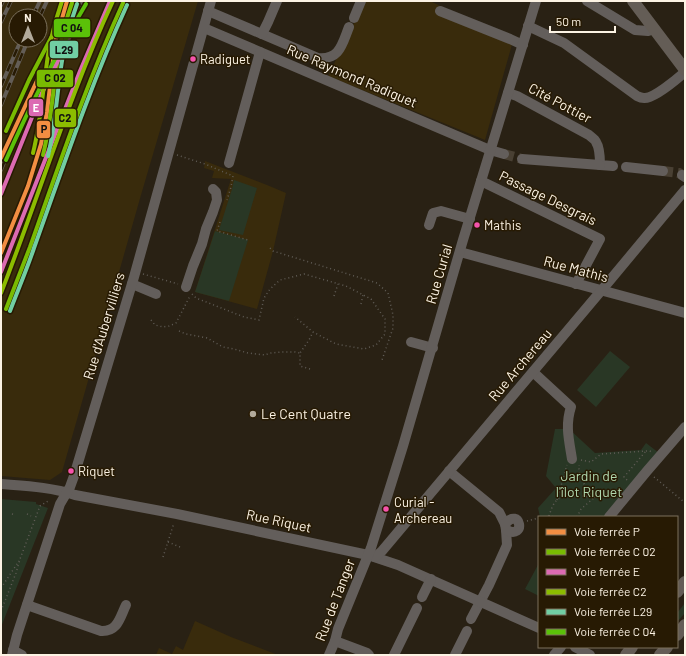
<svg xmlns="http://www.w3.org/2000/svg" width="686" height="656" viewBox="0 0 686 656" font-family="Barlow,sans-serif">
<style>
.built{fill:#392b0c;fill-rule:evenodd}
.green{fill:#293725}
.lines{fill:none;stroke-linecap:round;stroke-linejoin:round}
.minor-tunnel{stroke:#494033;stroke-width:10;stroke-dasharray:10 5;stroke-linecap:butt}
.path{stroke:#605c56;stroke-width:1.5;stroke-dasharray:1 3;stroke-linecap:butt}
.minor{stroke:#635e5b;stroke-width:10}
.major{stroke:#645d56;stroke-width:12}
.rail-casing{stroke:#635d56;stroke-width:4}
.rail{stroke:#271a03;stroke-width:2.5;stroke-dasharray:8;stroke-linecap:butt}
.rail-1-casing{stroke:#271a03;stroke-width:7}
.rail-2-casing{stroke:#271a03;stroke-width:7}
.rail-3-casing{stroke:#271a03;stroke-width:7}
.rail-4-casing{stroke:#271a03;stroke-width:7}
.rail-5-casing{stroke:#271a03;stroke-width:7}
.rail-6-casing{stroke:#271a03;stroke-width:7}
.rail-1{stroke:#f28e42;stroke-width:4}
.rail-2{stroke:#79bb02;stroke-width:4}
.rail-3{stroke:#dc6ab2;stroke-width:4}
.rail-4{stroke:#8cbc00;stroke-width:4}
.rail-5{stroke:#71cea3;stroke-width:4}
.rail-6{stroke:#5bc109;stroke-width:4}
.bus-dot{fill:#f653ac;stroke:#271a03;stroke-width:1.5}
.poi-dot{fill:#b2aa9b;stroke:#271a03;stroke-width:1.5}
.labels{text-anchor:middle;stroke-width:3;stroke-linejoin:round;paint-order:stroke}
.bus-label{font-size:13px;fill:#fcf3e4;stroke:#271a03;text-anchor:start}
.street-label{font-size:14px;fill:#fcf3e4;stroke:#271a03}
.poi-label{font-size:14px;fill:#fcf3e4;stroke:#271a03;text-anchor:start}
.park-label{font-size:14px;fill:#b0d8af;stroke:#271a03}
.line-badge{stroke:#271a03;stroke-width:1.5}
.badge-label{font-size:11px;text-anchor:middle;font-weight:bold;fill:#fff}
.pale-badge-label{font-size:11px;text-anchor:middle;font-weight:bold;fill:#111}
</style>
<rect width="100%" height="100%" fill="#292114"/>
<g class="built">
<path d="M1 1H198L141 195 62 472 50 480 1 476ZM16 16H40V40H16Z"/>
<polygon points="365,1 430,1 513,41 485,140 328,76"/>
<polygon points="205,161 267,185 286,193 273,251 257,309 195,292 231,179 212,178 214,171 204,168"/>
<polygon points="195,621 231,637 278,655 156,655 159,648 172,654 176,646 183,650"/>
</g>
<g class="green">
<polygon points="234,180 257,188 243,235 219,230 232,189"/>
<polygon points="215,231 248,240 229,301 195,292"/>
<polygon points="610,351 630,367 596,407 577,390"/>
<polygon points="555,429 569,429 595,453 641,450 646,443 659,453 613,517 540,517 538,508 556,488 546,476"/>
<polygon points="1,499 36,502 36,504 48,508 1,627"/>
<polygon points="539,563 539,596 525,589"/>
<polygon points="685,603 685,613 677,622 677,613"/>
</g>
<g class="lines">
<g class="minor-tunnel">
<polyline points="504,154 522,159"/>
<polyline points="663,171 679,173 682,175"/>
</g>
<g class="path">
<polyline points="177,155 205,164 233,176 231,187 227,200"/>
<polyline points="220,222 217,231 248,240"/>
<polyline points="270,248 273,251 377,283 388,293 393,315 393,328 382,360"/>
<polyline points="143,274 178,284"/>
<polyline points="192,294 196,298 244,317 259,320 264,298 270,289 280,280 304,274 346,286 371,299 385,319 385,334 376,345 364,349 336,344 313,332 295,317"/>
<polyline points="334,296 338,284"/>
<polyline points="361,304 363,295"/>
<polyline points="151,320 155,325 163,327 169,326 176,323 190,296"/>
<polyline points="179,331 186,334 207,338 223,347 234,349 248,353 265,355 270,353 283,352 295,352 300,353"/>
<polyline points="310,369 300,366 300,353 309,340 313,332"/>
<polyline points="581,460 591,462 601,454 646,451 650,451 652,453"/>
<polyline points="654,477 684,502"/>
<polyline points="627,480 624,477 646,451"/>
<polyline points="557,500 567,465"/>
<polyline points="12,514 15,515"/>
<polyline points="27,514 31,516"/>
<path d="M549 516C551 510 553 503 558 499 567 493 585 497 595 497 604 496 611 493 619 489"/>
<polyline points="544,517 549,516 555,517"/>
<path d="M577 517 581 509 595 497C586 488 578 478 579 465"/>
<polyline points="527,521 539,518"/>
<polyline points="168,542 180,547"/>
<polyline points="163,557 174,523"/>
<polyline points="1,588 19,561"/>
<polyline points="1,611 16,573 20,559 40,506 48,501 49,499"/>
</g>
<g class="minor">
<polyline points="587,1 635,30 648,31 654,29"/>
<path d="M208 11 318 58C340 60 342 44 349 27"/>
<polyline points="440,11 510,39 523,45"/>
<polyline points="354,18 361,1"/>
<path d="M528 26 564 43 637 96C639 97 641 98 644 98 653 99 677 79 685 72"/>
<polyline points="204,28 490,150 504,154"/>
<polyline points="262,34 268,22 277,1"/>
<path d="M508 93 517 96 589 135C591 137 595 139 596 142 600 148 600 158 600 165L613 166"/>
<polyline points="522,159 600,165"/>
<polyline points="229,163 260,52"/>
<polyline points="626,167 663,171"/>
<polyline points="682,175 685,177"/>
<polyline points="481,181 600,239 576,284"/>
<polyline points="429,225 433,213 441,211 470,219"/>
<polyline points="460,252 685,313"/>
<polyline points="132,284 156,294"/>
<polyline points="186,287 193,266 202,244 206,229 213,212 217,200 216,192 213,189"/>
<polyline points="411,342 433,348"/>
<path d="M533 372 571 407C565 425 569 440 572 459"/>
<polyline points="449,471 499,512 505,524 506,530 507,545 489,585 471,619"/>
<path d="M1 484C26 486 51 487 75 495L177 514 368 555 398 565 539 628"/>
<polyline points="609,517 647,471 685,427"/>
<path d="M505 524C520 506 527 540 506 530"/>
<polyline points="375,557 382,551 611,279 685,190"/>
<polyline points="422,597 431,579"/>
<path d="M27 605 101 631C118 632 120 617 126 605"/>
<polyline points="335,641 367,653 369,655"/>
<polyline points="575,647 590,655"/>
<polyline points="13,650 22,655"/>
<polyline points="12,655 17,635 60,504 70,487 74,476 134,277 211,1"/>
<polyline points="329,655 335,641 338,629 371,548 403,446 463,240 536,1"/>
<polyline points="394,655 417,608"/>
<polyline points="455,655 467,631"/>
<polyline points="554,655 561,647"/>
</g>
<g class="major">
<polyline points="633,1 685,70"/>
<polyline points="677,592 685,582"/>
<polyline points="677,635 685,625"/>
<polyline points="626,655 632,647"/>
<polyline points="660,655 667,647"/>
</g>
<defs>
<g id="rail">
<polyline points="1,5 3,1"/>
<polyline points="33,16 40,1"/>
<polyline points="40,16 47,1"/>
<polyline points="1,22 11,1"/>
<polyline points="1,86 21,40"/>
<polyline points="1,105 28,40"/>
<path d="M1 170C25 112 50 55 82 1"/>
</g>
</defs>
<use href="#rail" class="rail-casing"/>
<use href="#rail" class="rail"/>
<defs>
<g id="rail-1">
<polyline points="1,158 41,72"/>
<polyline points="1,253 28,186 41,144 47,112 55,43 67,1"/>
</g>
<g id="rail-2">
<polyline points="6,131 29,80 52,36"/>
<path d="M43 155C51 123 53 90 58 57 61 38 66 20 72 3"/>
<path d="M6 309C14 288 22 268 30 247 59 165 87 82 123 3"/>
</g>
<g id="rail-3">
<polyline points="1,194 41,95 76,24"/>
<polyline points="1,272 80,71 110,1"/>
</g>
<g id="rail-4">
<path d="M33 153C41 121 43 88 48 55 51 37 56 19 62 1"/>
<path d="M1 293C39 196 69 96 113 1"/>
</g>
<g id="rail-5">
<path d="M48 156C56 123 57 89 63 55 66 38 71 21 77 4"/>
<path d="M10 311C18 290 27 269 34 248 63 167 91 84 127 5"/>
</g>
<path id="rail-6" d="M6 160C30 106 56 54 86 4"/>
</defs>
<use href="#rail-1" class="rail-1-casing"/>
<use href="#rail-2" class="rail-2-casing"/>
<use href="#rail-3" class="rail-3-casing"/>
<use href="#rail-4" class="rail-4-casing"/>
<use href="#rail-5" class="rail-5-casing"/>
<use href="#rail-6" class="rail-6-casing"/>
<use href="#rail-1" class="rail-1"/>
<use href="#rail-2" class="rail-2"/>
<use href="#rail-3" class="rail-3"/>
<use href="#rail-4" class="rail-4"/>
<use href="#rail-5" class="rail-5"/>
<use href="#rail-6" class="rail-6"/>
</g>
<g class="bus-dot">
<circle cx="193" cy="59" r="3.5"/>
<circle cx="477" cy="225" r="3.5"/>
<circle cx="71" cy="471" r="3.5"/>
<circle cx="386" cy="509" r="3.5"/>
</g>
<circle class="poi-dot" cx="253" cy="414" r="4"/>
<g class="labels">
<g class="bus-label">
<text x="200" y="64">Radiguet</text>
<text x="484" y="230">Mathis</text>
<text x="78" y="476">Riquet</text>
<text x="394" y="507">Curial -<tspan x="394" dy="16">Archereau</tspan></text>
</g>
<g class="street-label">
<text transform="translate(352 76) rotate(23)" y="5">Rue Raymond Radiguet</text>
<text transform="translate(560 103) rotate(28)" y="5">Cité Pottier</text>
<text transform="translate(548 198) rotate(26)" y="5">Passage Desgrais</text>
<text transform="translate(576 269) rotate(15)" y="5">Rue Mathis</text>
<text transform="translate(439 274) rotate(-74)" y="5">Rue Curial</text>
<text transform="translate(104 326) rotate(-73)" y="5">Rue d'Aubervilliers</text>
<text transform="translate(520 365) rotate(-50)" y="5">Rue Archereau</text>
<text transform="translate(279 521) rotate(12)" y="5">Rue Riquet</text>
<text transform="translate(335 600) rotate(-69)" y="5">Rue de Tanger</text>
</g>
<g class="poi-label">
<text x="261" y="419">Le Cent Quatre</text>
</g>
<g class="park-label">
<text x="589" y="481">Jardin de<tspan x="589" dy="16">l'îlot Riquet</tspan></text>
</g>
</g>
<g class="line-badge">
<rect x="53" y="18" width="38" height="20" rx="4" fill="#5bc109"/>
<rect x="49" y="40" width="30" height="19" rx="4" fill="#71cea3"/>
<rect x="36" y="69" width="38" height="19" rx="4" fill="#79bb02"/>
<rect x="28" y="98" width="16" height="19" rx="4" fill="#dc6ab2"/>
<rect x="54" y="108" width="23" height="20" rx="4" fill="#8cbc00"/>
<rect x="36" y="120" width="15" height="19" rx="4" fill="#f28e42"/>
</g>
<g class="badge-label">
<text x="36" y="112">E</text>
</g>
<g class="pale-badge-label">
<text x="72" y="32">C 04</text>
<text x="64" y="54">L29</text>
<text x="55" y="82">C 02</text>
<text x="65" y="122">C2</text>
<text x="44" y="133">P</text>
</g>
<rect width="686" height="656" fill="none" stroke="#fcf3e4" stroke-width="4"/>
<rect x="538" y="516" width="140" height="132" fill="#271a03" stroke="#7c715d"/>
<rect x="546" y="529" width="20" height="6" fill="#f28e42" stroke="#7c715d"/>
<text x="574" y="536" font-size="12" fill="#fcf3e4">Voie ferrée P</text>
<rect x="546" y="549" width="20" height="6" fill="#79bb02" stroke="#7c715d"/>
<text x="574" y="556" font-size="12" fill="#fcf3e4">Voie ferrée C 02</text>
<rect x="546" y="569" width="20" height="6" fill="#dc6ab2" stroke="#7c715d"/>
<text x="574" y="576" font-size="12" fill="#fcf3e4">Voie ferrée E</text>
<rect x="546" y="589" width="20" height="6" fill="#8cbc00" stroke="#7c715d"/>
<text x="574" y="596" font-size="12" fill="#fcf3e4">Voie ferrée C2</text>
<rect x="546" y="609" width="20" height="6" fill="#71cea3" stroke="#7c715d"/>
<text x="574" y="616" font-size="12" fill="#fcf3e4">Voie ferrée L29</text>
<rect x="546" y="629" width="20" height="6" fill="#5bc109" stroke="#7c715d"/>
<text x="574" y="636" font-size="12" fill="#fcf3e4">Voie ferrée C 04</text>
<g transform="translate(28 28)"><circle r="19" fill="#271a03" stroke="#7c715d"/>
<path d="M0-3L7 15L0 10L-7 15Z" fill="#b2aa9b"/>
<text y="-6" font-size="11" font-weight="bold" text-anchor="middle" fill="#fcf3e4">N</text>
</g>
<path d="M550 26v6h65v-6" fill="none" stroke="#fcf3e4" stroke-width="2"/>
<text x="556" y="26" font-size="12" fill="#fcf3e4" stroke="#271a03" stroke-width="3" paint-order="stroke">50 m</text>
</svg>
